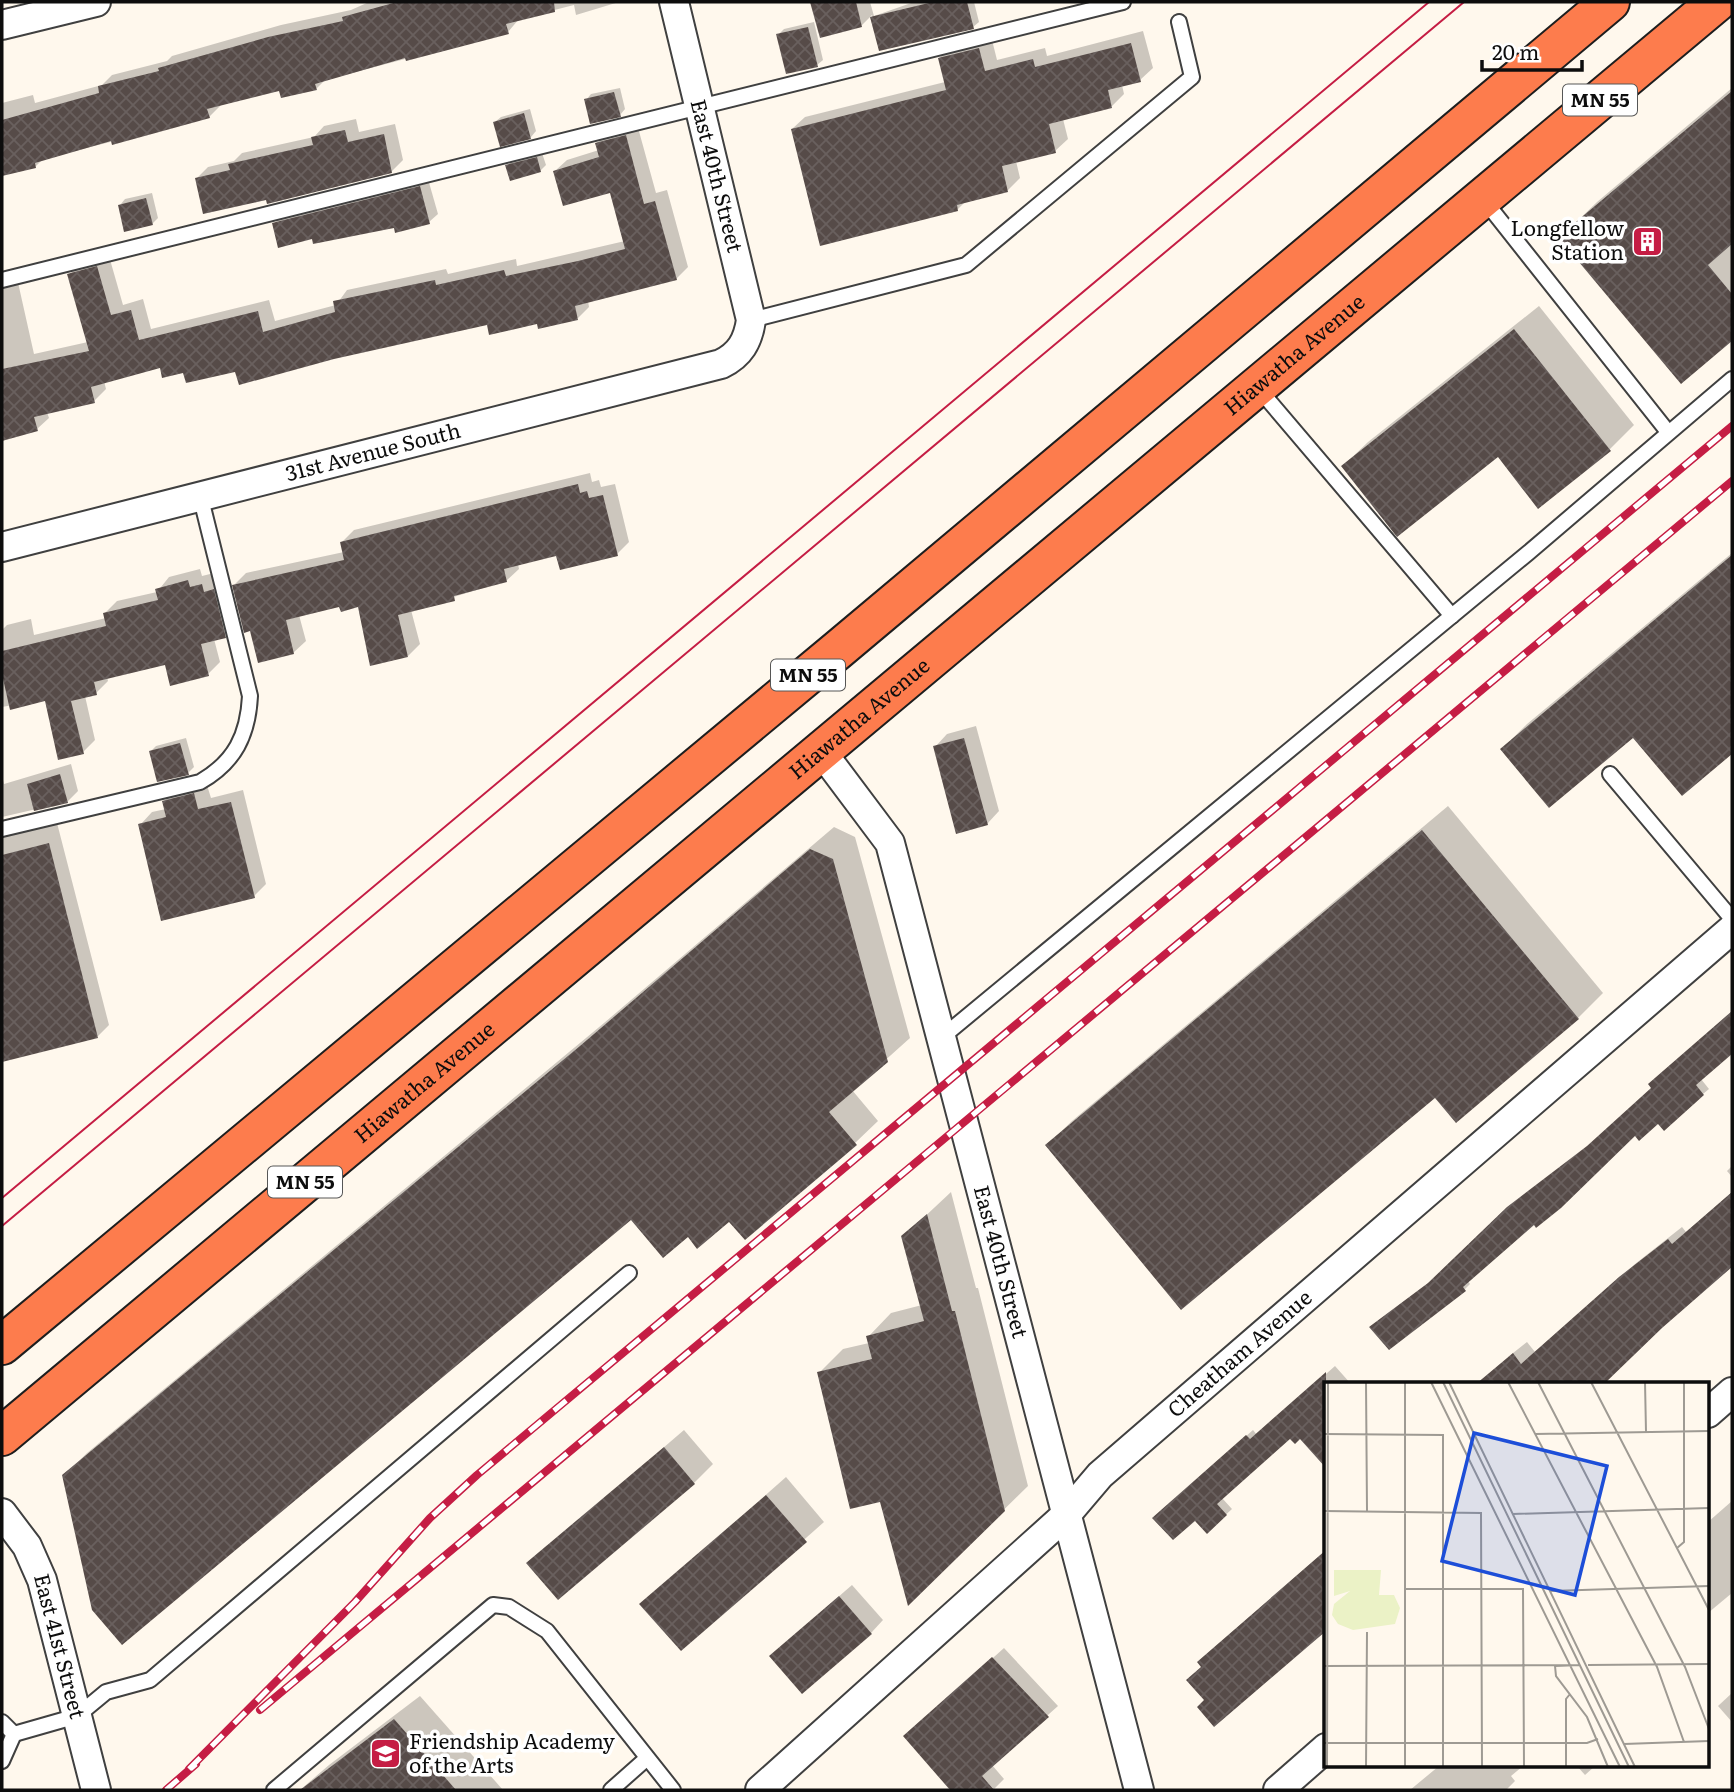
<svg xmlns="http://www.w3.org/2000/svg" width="1734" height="1792" viewBox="0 0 1734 1792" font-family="Literata,serif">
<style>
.shadow{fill:#0003}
.building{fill:url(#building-cross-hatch)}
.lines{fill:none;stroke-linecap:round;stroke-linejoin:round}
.lane-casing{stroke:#404040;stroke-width:18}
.street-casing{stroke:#404040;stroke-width:32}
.highway-casing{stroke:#1e1e1e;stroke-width:42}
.lane{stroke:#fff;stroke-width:14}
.street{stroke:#fff;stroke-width:28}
.highway{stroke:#fd7c4d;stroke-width:38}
.tram{stroke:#c51d44;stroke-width:2}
.rail-casing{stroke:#c51d44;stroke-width:8}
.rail{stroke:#fff;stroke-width:5;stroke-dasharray:16;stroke-linecap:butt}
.labels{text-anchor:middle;stroke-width:7;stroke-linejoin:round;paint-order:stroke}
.shield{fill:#fff;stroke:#565656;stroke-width:2}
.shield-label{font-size:19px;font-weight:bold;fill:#0d0d0d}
.street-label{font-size:21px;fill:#0d0d0d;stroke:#fff}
.poi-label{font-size:21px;fill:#0d0d0d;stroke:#fff;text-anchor:end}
.inset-road{fill:none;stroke:#9e9a93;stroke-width:2}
.view{fill:#1d4ed8;fill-opacity:0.15;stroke:#1d4ed8;stroke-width:3.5}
.inset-edge{fill:none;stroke:#0d0d0d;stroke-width:3.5}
</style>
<defs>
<pattern id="building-cross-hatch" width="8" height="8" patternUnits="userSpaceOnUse" patternTransform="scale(1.75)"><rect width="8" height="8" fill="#564b48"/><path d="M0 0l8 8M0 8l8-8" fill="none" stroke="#69605e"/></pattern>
</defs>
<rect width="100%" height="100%" fill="#fff8ed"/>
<g class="shadow">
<polygon points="369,2 619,2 576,15 574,5 519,19 508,32 325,80 316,89 280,89 221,105 209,117 43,159 36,166 2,174 2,103 33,95 35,103 102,85 112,75 167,61 172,56 281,25 351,10"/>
<polygon points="811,2 870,2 874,16 914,2 974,2 979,22 973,27 880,49 872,15 862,25 821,36"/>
<polygon points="814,22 823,60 817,65 778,35 784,29"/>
<polygon points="1143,31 1153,68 1140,80 1122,85 1124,94 1112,106 1063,119 1068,139 1055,151 1016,161 1020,178 1008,190 966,201 958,209 792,129 805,117 945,82 939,58 952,46 991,36 997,60 1045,48 1047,56"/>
<polygon points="620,88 625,109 620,115 586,100 591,94"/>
<polygon points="1732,88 1732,338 1681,381 1561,237 1597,202"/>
<polygon points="530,109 536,131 531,137 501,144 495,122 501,117"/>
<polygon points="356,119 359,132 395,124 403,160 391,172 268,198 196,179 208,167 234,161 242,153 314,137 324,126"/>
<polygon points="637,124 656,193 667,190 688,267 676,279 588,301 589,307 578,318 488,323 237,370 184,371 162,365 104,381 106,389 94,401 47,412 49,418 37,429 2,440 2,282 17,278 34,354 88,342 69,275 81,263 109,256 123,305 143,299 151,329 269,300 275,321 336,305 347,290 446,269 448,274 516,259 517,266 625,241 611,191 555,171 567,160 599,150 597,143 609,131"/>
<polygon points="542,153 546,165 540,171 507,166 513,160"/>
<polygon points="428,179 438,214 429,222 313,237 274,224 282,215"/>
<polygon points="152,193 158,218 152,224 120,205 125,199"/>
<polygon points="1539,306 1634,425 1609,450 1343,466 1368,442"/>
<polygon points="590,473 592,482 599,480 601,487 615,484 629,542 617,554 558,554 518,564 519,569 506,581 411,610 420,644 408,656 360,605 341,605 299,615 306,641 293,653 251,629 234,585 246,573 344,552 342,542 354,530"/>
<polygon points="1732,553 1732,752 1682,794 1633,735 1502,749 1527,724"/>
<polygon points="200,569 202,576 214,573 237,624 225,636 214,639 220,662 208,674 166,663 107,677 108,681 96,693 85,696 95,740 83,752 46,699 2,707 2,630 7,625 31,619 34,635 106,618 105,613 117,601 157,592 169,577"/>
<polygon points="976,726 999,811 987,824 935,747 947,734"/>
<polygon points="186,738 194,767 188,773 150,752 156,746"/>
<polygon points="71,764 78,791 67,802 2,817 6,825 56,819 109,1025 98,1036 2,1061 2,776 4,784"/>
<polygon points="206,782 211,798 243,790 266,884 254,896 140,825 152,812 166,809 164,801 176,789"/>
<polygon points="1448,806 1603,993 1578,1018 1436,1095 1047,1145 1072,1121"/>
<polygon points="834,827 855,837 910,1038 852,1090 878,1121 855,1143 729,1219 688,1235 631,1218 64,1476 87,1453 604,1023"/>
<polygon points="1732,1012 1732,1052 1701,1079 1709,1089 1703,1094 1635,1134 1468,1281 1470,1284 1465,1289 1436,1277 1595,1141 1654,1088 1656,1078"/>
<polygon points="1732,1166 1732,1177 1727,1171"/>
<polygon points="951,1192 976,1288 978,1288 1028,1486 909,1603 881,1500 819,1373 843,1349 869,1343 868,1337 891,1313 922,1305 903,1237"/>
<polygon points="1732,1192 1732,1261 1602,1384 1505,1384 1508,1357 1527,1342 1535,1352 1635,1264 1682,1227 1686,1232"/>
<polygon points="1335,1366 1351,1384 1326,1384 1326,1410 1294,1440 1290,1436 1222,1498 1232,1509 1207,1532 1195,1518 1160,1512 1253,1430 1257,1435"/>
<polygon points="684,1430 713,1464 694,1483 529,1563"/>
<polygon points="786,1477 824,1522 681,1649 642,1604"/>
<polygon points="1732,1501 1732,1593 1708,1613 1708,1522"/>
<polygon points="1326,1550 1326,1629 1309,1642 1206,1700 1202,1666 1213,1649"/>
<polygon points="852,1585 883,1620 871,1633 784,1644"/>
<polygon points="1004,1648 1058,1706 992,1765 1004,1779 993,1790 952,1790 906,1736"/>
<polygon points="1732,1693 1732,1722 1718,1706"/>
<polygon points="420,1696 503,1790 300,1790 329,1765"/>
<polygon points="1439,1766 1523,1766 1511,1776 1515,1781 1506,1790 1410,1790"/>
<polygon points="1577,1766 1595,1766 1585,1775"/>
</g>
<g class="building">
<polygon points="397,2 554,2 555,12 506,24 509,34 406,61 405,58 315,84 317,90 281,98 279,91 207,109 210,118 112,145 111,141 35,163 36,168 2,176 2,120 99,93 98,86 159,71 158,68 268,37 343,21 342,17"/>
<polygon points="810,2 856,2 862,27 820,38"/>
<polygon points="933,2 967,2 974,29 879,51 870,17"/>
<polygon points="808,27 818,67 786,74 776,34"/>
<polygon points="1131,43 1141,82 1108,90 1112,108 1049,124 1056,153 1002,166 1008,192 957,205 958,211 820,246 791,129 946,90 938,58 979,48 985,71 1033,59 1035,67"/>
<polygon points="1732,91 1732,244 1708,265 1732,294 1732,341 1681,384 1558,237"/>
<polygon points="614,92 621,117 590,124 584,99"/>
<polygon points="524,113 531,139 500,147 493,122"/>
<polygon points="345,130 348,142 384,134 392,173 267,204 266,200 203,214 195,178 230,170 228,164 313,145 311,137"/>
<polygon points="626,135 644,204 655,201 677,280 575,306 578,320 538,329 537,324 489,335 487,325 334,359 239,385 235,372 186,383 183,373 162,378 160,368 91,387 95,403 34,417 38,431 2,441 2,369 89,351 67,274 97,266 111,315 131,310 139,340 258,311 263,332 335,312 333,301 435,280 436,285 504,270 506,276 578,261 625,249 610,193 563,206 553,171 599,157 595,143"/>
<polygon points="537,157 541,172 510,181 505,165"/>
<polygon points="420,186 430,224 395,233 394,228 313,244 312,239 278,248 272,223"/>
<polygon points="146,198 153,225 124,232 118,205"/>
<polygon points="1514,329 1611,451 1538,509 1498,457 1397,537 1341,466"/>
<polygon points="578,484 580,493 587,491 589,498 603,495 618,556 560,570 556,556 504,569 507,582 454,596 455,601 398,615 408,657 370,666 358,607 341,612 339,607 286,620 294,654 258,663 250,631 244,633 232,585 344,560 340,542"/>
<polygon points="1732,555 1732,754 1682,796 1633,738 1549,808 1500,749"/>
<polygon points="188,580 190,587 202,584 204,592 214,589 226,638 201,644 209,676 170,686 165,665 94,682 97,695 71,701 84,754 58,760 45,701 10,710 2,674 2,651 106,626 103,613 158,600 155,589"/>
<polygon points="964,738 988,825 956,834 933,746"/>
<polygon points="180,743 189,775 157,782 149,751"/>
<polygon points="60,774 68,803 34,811 27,784"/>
<polygon points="194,793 198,809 231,802 255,898 161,921 138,824 166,817 162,801"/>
<polygon points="1422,830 1579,1019 1456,1123 1435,1098 1181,1310 1045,1145"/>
<polygon points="49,843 98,1038 2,1062 2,855"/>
<polygon points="810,849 833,859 888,1062 829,1112 857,1145 745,1240 729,1222 697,1249 688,1237 663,1258 631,1220 122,1645 92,1610 62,1475 580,1046"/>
<polygon points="1732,1011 1732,1054 1696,1085 1704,1095 1664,1131 1658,1124 1639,1141 1635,1136 1561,1208 1536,1228 1534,1225 1463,1287 1466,1291 1389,1350 1369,1327 1428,1283 1507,1207 1587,1146 1651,1088 1648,1084"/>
<polygon points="1732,1192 1732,1267 1662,1328 1604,1384 1476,1384 1513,1353 1521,1364 1619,1277 1668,1239 1672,1244"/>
<polygon points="927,1214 952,1311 955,1311 1005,1511 908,1606 880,1502 850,1509 817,1372 872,1359 866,1336 924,1321 901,1236"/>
<polygon points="1326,1372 1326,1468 1300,1439 1295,1444 1290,1439 1217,1504 1227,1515 1207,1534 1195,1521 1173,1540 1152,1518 1246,1435 1250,1439"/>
<polygon points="664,1447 695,1484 558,1600 526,1563"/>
<polygon points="766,1495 807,1542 681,1651 639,1604"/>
<polygon points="1326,1550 1326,1631 1214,1727 1197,1707 1204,1700 1186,1680 1201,1667 1197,1662"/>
<polygon points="839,1596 872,1634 802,1694 769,1656"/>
<polygon points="992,1657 1049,1717 982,1776 994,1790 950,1790 903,1736"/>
<polygon points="394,1719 456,1790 300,1790"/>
</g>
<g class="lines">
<defs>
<g id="lane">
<polyline points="1484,200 1668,432"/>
<polyline points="2,280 1123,2"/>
<polyline points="751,320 966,265 1192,77 1179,22"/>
<polyline points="1258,388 1452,616"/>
<polyline points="1610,774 1732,919"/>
<path d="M2 829 200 782C235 762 248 735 250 696L201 499"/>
<polyline points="941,1038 1528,553 1732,379"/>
<polyline points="2,1722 14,1734"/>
<polyline points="14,1734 77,1716 106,1692 150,1680 629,1273"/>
<polyline points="2,1761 14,1734"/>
<polyline points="274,1790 493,1605 509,1607 547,1631 673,1790"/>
<polyline points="611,1790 646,1759"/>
</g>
<g id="street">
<polyline points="2,25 96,2"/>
<path id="s1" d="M2 547 721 364C740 355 748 341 751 320L674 2"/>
<path id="s2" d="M821 751 890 843 1139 1790"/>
<polyline points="1708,1413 1732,1392"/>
<path id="s3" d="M2 1513 27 1546 42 1580 96 1790"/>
<path id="s4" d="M760 1790 1066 1515 1100 1475 1732 929"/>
<polyline points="1278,1790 1326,1748"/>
</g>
<g id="highway">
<polyline points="2,1345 839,649 1610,2"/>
<path id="s5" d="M2 1436 1717 2"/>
</g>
</defs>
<use href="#lane" class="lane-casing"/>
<use href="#street" class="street-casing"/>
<use href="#highway" class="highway-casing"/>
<use href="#lane" class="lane"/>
<use href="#street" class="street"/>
<use href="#highway" class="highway"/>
<g class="tram">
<polyline points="2,1198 1429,2"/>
<polyline points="2,1226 1464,2"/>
</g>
<defs>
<g id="rail">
<polyline points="260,1710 1732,481"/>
<polyline points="189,1769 355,1602 430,1518 477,1475 1732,426"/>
<polyline points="166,1790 196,1764"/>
</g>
</defs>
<use href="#rail" class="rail-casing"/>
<use href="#rail" class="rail"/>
</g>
<defs>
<symbol id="building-square" viewBox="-11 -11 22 22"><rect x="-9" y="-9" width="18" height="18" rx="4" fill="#c51d44" stroke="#fff"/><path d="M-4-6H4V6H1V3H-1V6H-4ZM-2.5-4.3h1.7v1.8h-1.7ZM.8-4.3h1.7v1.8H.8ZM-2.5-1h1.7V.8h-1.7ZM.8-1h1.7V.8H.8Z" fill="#fff"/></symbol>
<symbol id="school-square" viewBox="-11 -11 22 22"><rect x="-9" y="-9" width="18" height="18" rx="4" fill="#c51d44" stroke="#fff"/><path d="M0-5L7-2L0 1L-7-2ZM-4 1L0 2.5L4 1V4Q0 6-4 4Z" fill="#fff"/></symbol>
</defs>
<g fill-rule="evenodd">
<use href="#building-square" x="1630" y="224" width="35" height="35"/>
<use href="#school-square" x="368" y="1736" width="35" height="35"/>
</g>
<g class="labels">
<g class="shield">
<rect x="1563" y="84.5" width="74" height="31" rx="5"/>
<rect x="771" y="659.5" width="74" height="31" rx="5"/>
<rect x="268" y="1166.5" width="74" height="31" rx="5"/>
</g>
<g class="shield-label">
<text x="1600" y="107">MN 55</text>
<text x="808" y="682">MN 55</text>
<text x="305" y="1189">MN 55</text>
</g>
<g class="street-label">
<text transform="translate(716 176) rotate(76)" y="7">East 40th Street</text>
<text dy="7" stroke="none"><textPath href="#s5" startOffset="1685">Hiawatha Avenue</textPath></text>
<text dy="7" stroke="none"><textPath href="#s1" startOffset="383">31st Avenue South</textPath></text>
<text dy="7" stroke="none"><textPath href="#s5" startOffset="1118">Hiawatha Avenue</textPath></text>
<text dy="7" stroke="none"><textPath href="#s5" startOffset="551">Hiawatha Avenue</textPath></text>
<text dy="7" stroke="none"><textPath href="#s2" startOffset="548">East 40th Street</textPath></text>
<text dy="7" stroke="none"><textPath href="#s4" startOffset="649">Cheatham Avenue</textPath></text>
<text dy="7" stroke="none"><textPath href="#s3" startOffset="147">East 41st Street</textPath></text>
</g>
<g class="poi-label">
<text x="1624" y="236">Longfellow<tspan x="1624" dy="24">Station</tspan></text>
<text x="409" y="1749" text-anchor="start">Friendship Academy<tspan x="409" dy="24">of the Arts</tspan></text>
</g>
</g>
<g transform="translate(1324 1382)">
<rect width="385" height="385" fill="#fff8ed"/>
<path d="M10 188H57L55 213H70L76 226 71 242 29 248 14 242 8 233 10 222 26 209 10 214Z" fill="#ebf2c6"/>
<path class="inset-road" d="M42 0 43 129M107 0 296 385M119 0 305 385M125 0 311 385M184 0 333 285 360 360M214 0 361 285 385 347M267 0 385 228M321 0 322 50M0 52 119 53V385M211 52 385 49M0 129 157 131 158 385M189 132 385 126M353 166 360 160V0M81 207H199L200 385M226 209 385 204M264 283 385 282M0 284 256 283M231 284 256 283M231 284 232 294 263 335 284 385M0 361H263L274 357M300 362 385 359M3 385 4 0M42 385 43 250M81 385V0M242 385V317L246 312"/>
<path class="view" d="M150 51 283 84 251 213 118 179Z"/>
<rect width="385" height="385" class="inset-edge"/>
</g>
<rect width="1734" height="1792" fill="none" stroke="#0d0d0d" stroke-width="7"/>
<path d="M1482 60v10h100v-10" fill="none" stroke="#0d0d0d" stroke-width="3.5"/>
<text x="1492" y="60" font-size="21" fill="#0d0d0d" stroke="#ffffff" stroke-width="5" paint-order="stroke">20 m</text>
</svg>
